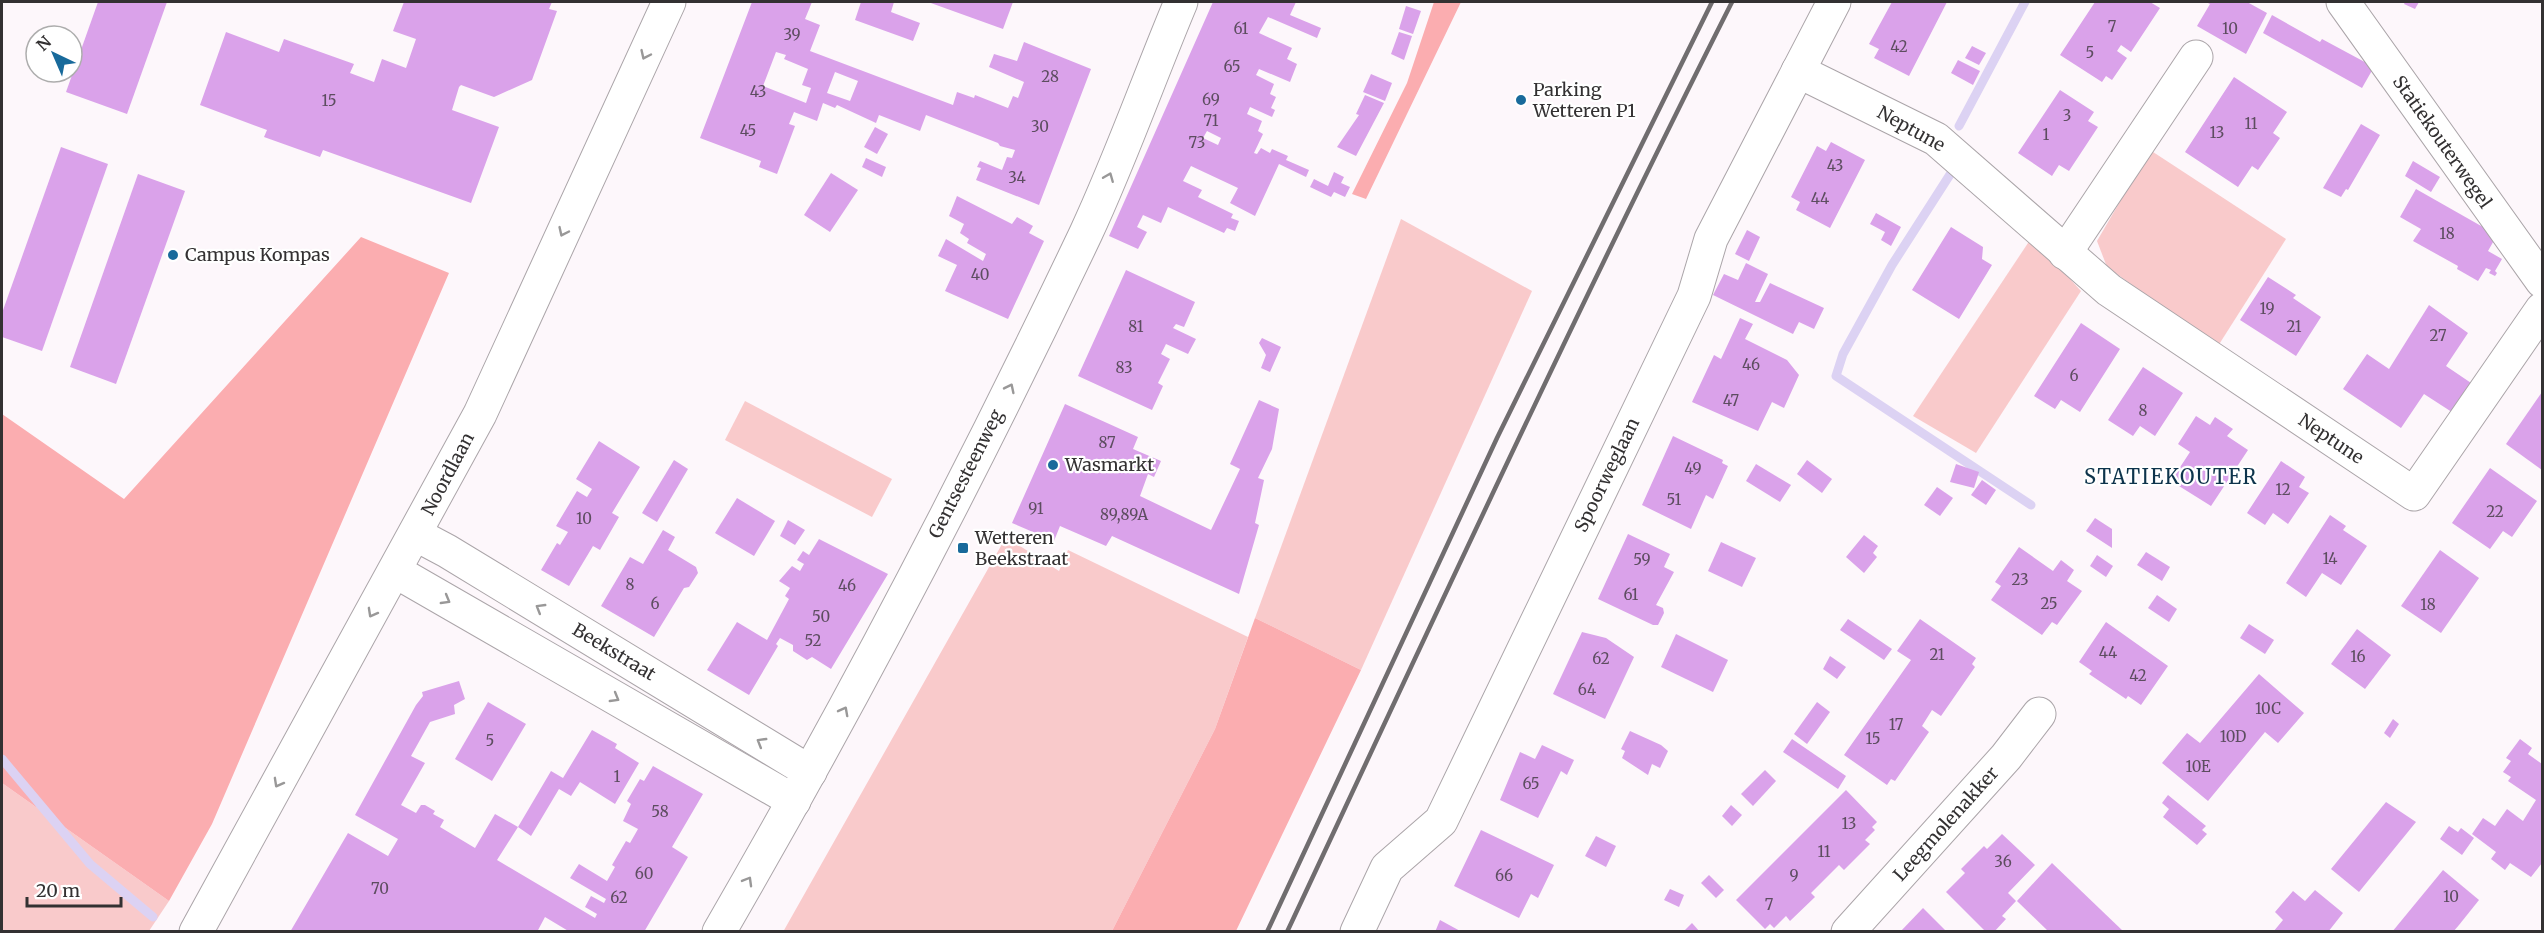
<svg xmlns="http://www.w3.org/2000/svg" width="2544" height="933" viewBox="0 0 2544 933" font-family="Merriweather,serif">
<style>
.green{fill:#f9cacb}
.forest{fill:#fbadb0}
.lines{fill:none;stroke-linecap:round;stroke-linejoin:round}
.stream{stroke:#dcd2f3;stroke-width:9}
.building{fill:#daa2ea;fill-rule:evenodd}
.minor-casing{stroke:#aba5a9;stroke-width:35}
.minor{stroke:#fff;stroke-width:33}
.rail{stroke:#706d6f;stroke-width:4.5}
.oneway{stroke:#999898}
.poi-dot{fill:#186a9b;stroke:#fff;stroke-width:2}
.labels{text-anchor:middle;stroke-width:4.5;stroke-linejoin:round;paint-order:stroke}
.number-label{font-size:15px;fill:#5d4d60}
.poi-label{font-size:18px;fill:#333132;stroke:#fff;text-anchor:start}
.street-label{font-size:18px;fill:#333132;stroke:#fff}
.neighbourhood-label{font-size:20px;letter-spacing:1.5px;fill:#0e344c;stroke:#fff}
</style>
<rect width="100%" height="100%" fill="#fdf7fb"/>
<g class="green">
<polygon points="2150,150 2286,239 2218,346 2107,267 2097,241"/>
<polygon points="1401,219 1532,291 1361,670 1255,618"/>
<polygon points="2032,237 2081,291 1976,453 1913,416"/>
<polygon points="745,401 892,479 872,517 725,440"/>
<polygon points="1006,537 1059,571 1068,550 1248,637 1215,729 1112,931 783,932"/>
<polygon points="2,783 169,901 149,931 2,931"/>
</g>
<g class="forest">
<polygon points="1434,2 1461,2 1366,199 1352,194 1407,83"/>
<polygon points="361,237 449,273 212,824 169,901 2,783 2,414 124,499"/>
<polygon points="1255,618 1361,670 1236,931 1112,931 1215,729"/>
</g>
<g class="lines">
<g class="stream">
<polyline points="1959,126 2025,2"/>
<polyline points="1951,173 1892,265 1843,354 1836,376 2031,505"/>
<polyline points="2,759 90,864 153,917"/>
</g>
</g>
<g class="building">
<polygon points="98,2 167,2 127,114 66,92"/>
<polygon points="404,2 552,2 549,9 557,11 532,80 494,97 461,85 459,87 452,110 499,127 471,203 323,150 320,157 264,137 267,130 200,105 226,32 279,52 284,39 354,64 350,73 374,82 382,59 406,68 416,39 393,31"/>
<path d="M752 2H812L805 19 820 25 810 51 953 105 957 92 974 98 975 95 1008 108 1013 96 1018 98 1024 82 989 67 994 54 1017 61 1024 42 1091 69 1039 205 976 180 981 168 977 167 980 161 1002 170 1007 157 1012 158 1015 150 1000 146 998 143 926 115 920 131 879 115 876 123 837 105 835 108 823 103 817 121 794 112 789 124 795 126 777 174 759 167 761 161 700 138ZM776 52 786 55 784 59 808 69 802 85 811 88 806 103 763 86ZM835 72 858 81 850 101 827 93Z"/>
<polygon points="861,2 894,2 891,12 920,23 913,41 855,20"/>
<polygon points="928,2 1013,2 1003,29"/>
<path d="M1213 2H1296L1290 15 1321 28 1317 38 1268 17 1259 33 1292 48 1287 59 1297 64 1290 82 1259 69 1256 75 1274 84 1270 94 1276 97 1271 108 1275 110 1272 117 1250 107 1247 114 1262 121 1258 131 1263 134 1254 153 1257 154 1261 148 1270 153 1272 149 1288 156 1286 160 1309 170 1306 177 1279 164 1255 216 1230 203 1238 188 1191 166 1183 181 1202 190 1198 197 1233 214 1231 218 1239 221 1235 231 1227 228 1224 233 1168 207 1161 223 1143 215 1137 227 1147 232 1138 249 1109 236ZM1207 131 1221 138 1218 145 1203 138Z"/>
<polygon points="1892,2 1947,2 1909,76 1874,58 1879,49 1869,44"/>
<polygon points="2095,2 2150,2 2160,8 2131,52 2121,45 2117,51 2127,58 2112,80 2106,76 2102,82 2060,55"/>
<polygon points="2206,2 2247,2 2267,13 2246,54 2197,26 2210,4"/>
<polygon points="2405,2 2419,2 2415,9 2404,4"/>
<polygon points="1406,6 1421,11 1413,34 1399,29"/>
<polygon points="2272,15 2320,42 2322,39 2374,67 2362,88 2263,33"/>
<polygon points="1399,32 1412,36 1404,60 1391,54"/>
<polygon points="1972,46 1986,53 1979,65 1965,58"/>
<polygon points="1958,60 1980,71 1973,85 1951,73"/>
<polygon points="1371,74 1392,83 1385,101 1363,92"/>
<polygon points="2234,77 2287,112 2273,133 2280,138 2258,170 2252,166 2238,187 2185,152"/>
<polygon points="2060,90 2094,112 2088,121 2098,127 2069,171 2059,165 2052,176 2018,153"/>
<polygon points="1365,95 1384,103 1356,156 1337,147 1359,115 1356,114"/>
<polygon points="2361,124 2380,135 2348,190 2346,189 2341,197 2323,188"/>
<polygon points="875,127 888,134 877,154 864,147"/>
<polygon points="1831,142 1865,160 1830,228 1796,210 1800,202 1791,197 1817,146 1826,151"/>
<polygon points="61,147 108,164 42,351 2,337 2,313"/>
<polygon points="866,158 886,167 882,177 862,167"/>
<polygon points="2413,161 2440,177 2431,192 2405,176"/>
<polygon points="1334,172 1344,177 1341,183 1350,187 1345,197 1334,192 1331,197 1310,187 1314,179 1328,186"/>
<polygon points="831,173 858,190 830,232 804,215"/>
<polygon points="138,174 185,191 116,384 70,367"/>
<polygon points="2416,189 2497,235 2488,251 2502,259 2495,271 2497,273 2495,276 2489,273 2491,270 2486,268 2478,281 2457,269 2458,266 2413,241 2421,229 2400,217"/>
<polygon points="957,196 1012,224 1017,217 1033,226 1029,233 1044,241 1008,319 945,291 957,265 938,256 946,239 983,261 986,254 967,243 969,239 960,233 964,224 949,216"/>
<polygon points="1876,213 1901,227 1891,246 1881,240 1885,232 1870,224"/>
<polygon points="1951,227 1983,247 1982,259 1992,265 1959,319 1912,290"/>
<polygon points="1747,230 1760,237 1749,261 1735,254"/>
<polygon points="1746,263 1768,274 1755,302 1760,302 1770,283 1824,308 1814,329 1799,322 1793,334 1713,295 1724,274 1738,280"/>
<polygon points="1126,270 1195,302 1184,327 1176,324 1173,328 1196,339 1188,354 1166,344 1161,354 1170,359 1158,383 1163,386 1152,410 1078,376"/>
<polygon points="2268,277 2296,295 2293,298 2321,317 2296,356 2240,320"/>
<polygon points="2429,305 2468,333 2446,366 2477,387 2458,416 2424,394 2401,428 2343,389 2367,354 2389,369"/>
<polygon points="1740,318 1753,324 1745,339 1787,360 1799,375 1784,408 1772,402 1758,431 1692,402 1714,355 1721,359"/>
<polygon points="2081,323 2120,349 2080,412 2061,400 2055,409 2034,396"/>
<polygon points="1262,338 1281,347 1270,372 1261,368 1266,355 1259,343"/>
<polygon points="2143,367 2183,393 2155,436 2140,426 2133,436 2108,420"/>
<polygon points="2542,392 2542,470 2506,444"/>
<polygon points="1259,400 1279,409 1272,449 1258,478 1264,480 1255,523 1259,525 1239,594 1112,536 1106,546 1060,526 1054,541 1012,523 1065,404 1138,437 1133,449 1161,461 1154,477 1148,474 1140,496 1211,530 1240,469 1230,464"/>
<polygon points="2196,416 2210,425 2215,417 2233,429 2227,436 2248,450 2211,506 2171,481 2190,452 2178,444"/>
<polygon points="1673,436 1723,460 1722,463 1728,466 1713,499 1706,495 1691,529 1642,505"/>
<polygon points="599,441 640,467 612,513 619,517 600,550 593,546 569,586 541,570 557,543 560,545 568,532 556,526 577,491 587,497 592,489 576,479"/>
<polygon points="674,460 688,469 657,522 642,513"/>
<polygon points="1807,460 1832,479 1822,493 1797,474"/>
<polygon points="2281,461 2305,477 2299,487 2309,493 2288,524 2273,513 2265,525 2247,513"/>
<polygon points="1756,464 1791,485 1780,502 1746,481"/>
<polygon points="1956,464 1979,472 1974,488 1950,482"/>
<polygon points="2490,468 2537,501 2512,537 2503,531 2490,549 2452,523"/>
<polygon points="1982,480 1996,490 1986,505 1971,495"/>
<polygon points="1937,487 1953,498 1940,516 1924,505"/>
<polygon points="737,498 775,521 754,556 715,533"/>
<polygon points="2330,515 2346,526 2343,530 2367,546 2341,585 2322,573 2306,597 2286,583"/>
<polygon points="2095,518 2112,529 2112,548 2086,531"/>
<polygon points="788,520 805,530 795,545 780,536"/>
<polygon points="663,530 675,537 668,550 696,567 698,573 689,587 684,588 654,637 601,606 630,557 643,564"/>
<polygon points="1628,534 1670,554 1664,567 1674,572 1656,605 1663,608 1664,613 1658,625 1653,625 1598,599"/>
<polygon points="1864,535 1878,546 1873,553 1877,557 1864,573 1846,557"/>
<polygon points="819,539 888,574 831,669 812,657 807,660 793,651 793,645 780,638 776,644 778,646 749,695 707,670 737,622 767,640 789,599 785,596 790,588 779,581 792,566 800,571 804,564 797,560 803,551 809,555"/>
<polygon points="1721,542 1756,558 1742,587 1708,571"/>
<polygon points="2019,547 2053,571 2061,560 2074,570 2067,581 2082,591 2057,625 2052,622 2042,635 1991,600 2001,586 1995,582"/>
<polygon points="2440,550 2479,578 2441,633 2401,606"/>
<polygon points="2146,552 2170,567 2162,581 2137,565"/>
<polygon points="2097,555 2113,566 2106,577 2090,566"/>
<polygon points="2157,595 2177,609 2169,622 2148,608"/>
<polygon points="1848,619 1892,649 1884,660 1840,630"/>
<polygon points="1920,619 1976,658 1972,664 1975,667 1941,716 1932,710 1922,726 1929,732 1895,781 1891,779 1887,785 1844,755 1911,660 1897,651"/>
<polygon points="2106,622 2168,666 2141,705 2128,696 2126,699 2089,674 2092,671 2079,662"/>
<polygon points="2249,624 2274,640 2265,654 2240,638"/>
<polygon points="2357,629 2391,655 2365,689 2331,664"/>
<polygon points="1582,632 1606,638 1634,657 1605,719 1553,694"/>
<polygon points="1676,634 1728,660 1713,692 1661,667"/>
<polygon points="1830,656 1846,667 1837,679 1823,669"/>
<polygon points="2259,674 2304,713 2278,743 2265,732 2208,801 2162,763 2187,733 2200,743"/>
<polygon points="459,681 465,699 454,705 455,714 430,722 411,756 425,763 401,805 416,813 421,805 425,805 435,811 433,814 444,820 440,827 475,848 495,814 518,827 551,771 563,778 592,730 617,744 615,748 639,763 615,804 580,782 571,796 559,789 531,836 518,827 497,860 595,918 597,914 585,907 591,896 604,903 606,899 570,878 579,864 607,881 615,867 612,865 626,841 630,843 638,829 623,821 631,804 627,801 640,779 644,781 653,766 703,794 672,847 688,857 644,932 570,932 545,917 537,932 290,932 348,833 388,856 398,839 355,815 416,705 423,696 422,692"/>
<polygon points="488,702 526,724 492,781 455,759"/>
<polygon points="1817,702 1830,712 1807,744 1794,734"/>
<polygon points="2393,719 2399,724 2390,738 2384,733"/>
<polygon points="1630,731 1661,745 1668,751 1660,768 1652,764 1648,775 1622,758 1625,751 1621,749"/>
<polygon points="1792,739 1846,776 1838,789 1783,752"/>
<polygon points="2520,739 2532,748 2528,754 2542,764 2542,863 2531,877 2510,863 2505,870 2491,859 2496,852 2472,834 2483,818 2495,826 2507,809 2523,821 2536,800 2508,781 2511,777 2503,772 2511,761 2506,758"/>
<polygon points="1542,745 1574,760 1567,775 1561,771 1538,818 1500,800 1520,752 1535,759"/>
<polygon points="1765,770 1776,781 1753,806 1741,794"/>
<polygon points="1846,790 1877,822 1872,827 1875,830 1865,840 1870,844 1844,870 1839,865 1811,893 1815,897 1790,921 1786,916 1774,928 1770,924 1765,929 1736,900"/>
<polygon points="2168,795 2206,826 2202,830 2207,834 2197,845 2163,817 2169,809 2162,803"/>
<polygon points="2386,802 2416,822 2359,892 2331,869"/>
<polygon points="1731,805 1742,815 1732,826 1722,816"/>
<polygon points="2449,826 2458,832 2461,828 2474,838 2462,855 2440,839"/>
<polygon points="1481,830 1554,865 1538,898 1531,894 1519,918 1454,886"/>
<polygon points="2002,834 2035,865 2008,893 2016,901 2002,916 2006,919 1994,932 1986,932 1946,892 1965,873 1961,869 1984,846 1987,849"/>
<polygon points="1596,836 1616,846 1606,867 1585,856"/>
<polygon points="2052,863 2124,932 2049,932 2017,901"/>
<polygon points="2443,870 2479,900 2459,925 2453,932 2392,932"/>
<polygon points="1709,875 1724,890 1716,898 1701,883"/>
<polygon points="1670,889 1684,895 1679,907 1664,900"/>
<polygon points="2315,890 2343,913 2328,932 2273,932 2283,920 2275,912 2293,891 2305,901"/>
<polygon points="1923,908 1947,932 1900,932"/>
<polygon points="1440,920 1462,932 1435,932"/>
<polygon points="1692,923 1700,932 1683,932"/>
</g>
<g class="lines">
<defs>
<g id="minor">
<polyline points="2343,2 2542,281"/>
<polyline points="1798,71 1936,139 2109,290 2414,494 2542,309"/>
<polyline points="2065,253 2196,57"/>
<polyline points="415,534 447,551 810,772"/>
<polyline points="395,571 794,801"/>
<polyline points="196,932 480,414 669,2"/>
<path d="M719 932C851 704 973 471 1086 233 1121 158 1149 78 1181 2"/>
<polyline points="1357,932 1387,868 1441,821 1694,296 1711,239 1834,2"/>
<polyline points="1848,932 2006,757 2039,714"/>
</g>
</defs>
<use href="#minor" class="minor-casing"/>
<use href="#minor" class="minor"/>
<g class="rail">
<polyline points="1267,932 1497,438 1712,2"/>
<path d="M1287 932C1433 620 1577 309 1732 2"/>
</g>
</g>
<defs><path id="oneway-chevron" d="M-2-3.5L2.5 0L-2 3.5" fill="none" stroke-width="1.6" stroke-linecap="round" stroke-linejoin="round" transform="scale(1.5)"/></defs>
<g class="oneway">
<use href="#oneway-chevron" transform="translate(645 55) rotate(115)"/>
<use href="#oneway-chevron" transform="translate(1109 177) rotate(-68)"/>
<use href="#oneway-chevron" transform="translate(563 232) rotate(115)"/>
<use href="#oneway-chevron" transform="translate(1010 388) rotate(-64)"/>
<use href="#oneway-chevron" transform="translate(446 600) rotate(30)"/>
<use href="#oneway-chevron" transform="translate(540 608) rotate(-149)"/>
<use href="#oneway-chevron" transform="translate(372 613) rotate(119)"/>
<use href="#oneway-chevron" transform="translate(615 698) rotate(30)"/>
<use href="#oneway-chevron" transform="translate(844 711) rotate(-62)"/>
<use href="#oneway-chevron" transform="translate(761 742) rotate(-149)"/>
<use href="#oneway-chevron" transform="translate(278 783) rotate(119)"/>
<use href="#oneway-chevron" transform="translate(748 881) rotate(-60)"/>
</g>
<g class="poi-dot">
<circle cx="1521" cy="100" r="6"/>
<circle cx="173" cy="255" r="6"/>
<circle cx="1053" cy="465" r="6"/>
<rect x="957" y="542" width="12" height="12" rx="3"/>
</g>
<g class="labels">
<g class="number-label">
<text x="2112" y="32">7</text>
<text x="1241" y="34">61</text>
<text x="2230" y="34">10</text>
<text x="792" y="40">39</text>
<text x="1899" y="52">42</text>
<text x="2090" y="58">5</text>
<text x="1232" y="72">65</text>
<text x="1050" y="82">28</text>
<text x="758" y="97">43</text>
<text x="1211" y="105">69</text>
<text x="329" y="106">15</text>
<text x="2067" y="121">3</text>
<text x="1211" y="126">71</text>
<text x="2251" y="129">11</text>
<text x="1040" y="132">30</text>
<text x="748" y="136">45</text>
<text x="2217" y="138">13</text>
<text x="2046" y="140">1</text>
<text x="1197" y="148">73</text>
<text x="1835" y="171">43</text>
<text x="1017" y="183">34</text>
<text x="1820" y="204">44</text>
<text x="2447" y="239">18</text>
<text x="980" y="280">40</text>
<text x="2267" y="314">19</text>
<text x="1136" y="332">81</text>
<text x="2294" y="332">21</text>
<text x="2438" y="341">27</text>
<text x="1751" y="370">46</text>
<text x="1124" y="373">83</text>
<text x="2074" y="381">6</text>
<text x="1731" y="406">47</text>
<text x="2143" y="416">8</text>
<text x="1107" y="448">87</text>
<text x="1693" y="474">49</text>
<text x="2283" y="495">12</text>
<text x="1674" y="505">51</text>
<text x="1036" y="514">91</text>
<text x="2495" y="517">22</text>
<text x="1124" y="520">89,89A</text>
<text x="584" y="524">10</text>
<text x="2330" y="564">14</text>
<text x="1642" y="565">59</text>
<text x="2020" y="585">23</text>
<text x="630" y="590">8</text>
<text x="847" y="591">46</text>
<text x="1631" y="600">61</text>
<text x="655" y="609">6</text>
<text x="2049" y="609">25</text>
<text x="2428" y="610">18</text>
<text x="821" y="622">50</text>
<text x="813" y="646">52</text>
<text x="2108" y="658">44</text>
<text x="1937" y="660">21</text>
<text x="2358" y="662">16</text>
<text x="1601" y="664">62</text>
<text x="2138" y="681">42</text>
<text x="1587" y="695">64</text>
<text x="2268" y="714">10C</text>
<text x="1896" y="730">17</text>
<text x="2233" y="742">10D</text>
<text x="1873" y="744">15</text>
<text x="490" y="746">5</text>
<text x="2198" y="772">10E</text>
<text x="617" y="782">1</text>
<text x="1531" y="789">65</text>
<text x="660" y="817">58</text>
<text x="1849" y="829">13</text>
<text x="1824" y="857">11</text>
<text x="2003" y="867">36</text>
<text x="644" y="879">60</text>
<text x="1504" y="881">66</text>
<text x="1794" y="881">9</text>
<text x="380" y="894">70</text>
<text x="2451" y="902">10</text>
<text x="619" y="903">62</text>
<text x="1769" y="910">7</text>
</g>
<g class="poi-label">
<text x="1533" y="96">Parking<tspan x="1533" dy="21">Wetteren P1</tspan></text>
<text x="185" y="261">Campus Kompas</text>
<text x="1065" y="471">Wasmarkt</text>
<text x="975" y="544">Wetteren<tspan x="975" dy="21">Beekstraat</tspan></text>
</g>
<g class="street-label">
<text transform="translate(1911 129) rotate(29)" y="6">Neptune</text>
<text transform="translate(2442 142) rotate(55)" y="6">Statiekouterwegel</text>
<text transform="translate(2331 439) rotate(34)" y="6">Neptune</text>
<text transform="translate(448 474) rotate(-62)" y="6">Noordlaan</text>
<text transform="translate(966 474) rotate(-63)" y="6">Gentsesteenweg</text>
<text transform="translate(1607 475) rotate(-64)" y="6">Spoorweglaan</text>
<text transform="translate(614 652) rotate(31)" y="6">Beekstraat</text>
<text transform="translate(1946 824) rotate(-48)" y="6">Leegmolenakker</text>
</g>
<g class="neighbourhood-label">
<text x="2171" y="484">STATIEKOUTER</text>
</g>
</g>
<rect width="2544" height="933" fill="none" stroke="#333132" stroke-width="6"/>
<g transform="translate(54 54) rotate(316)"><circle r="28" fill="#ffffff" stroke="#adadad" stroke-width="1.5"/>
<path d="M0-4.5L10 22L0 15L-10 22Z" fill="#186a9b"/>
<text y="-9" font-size="16" font-weight="bold" text-anchor="middle" fill="#333132">N</text>
</g>
<path d="M27 897v9h94v-9" fill="none" stroke="#333132" stroke-width="3"/>
<text x="36" y="897" font-size="18" fill="#333132" stroke="#ffffff" stroke-width="4.5" paint-order="stroke">20 m</text>
</svg>
